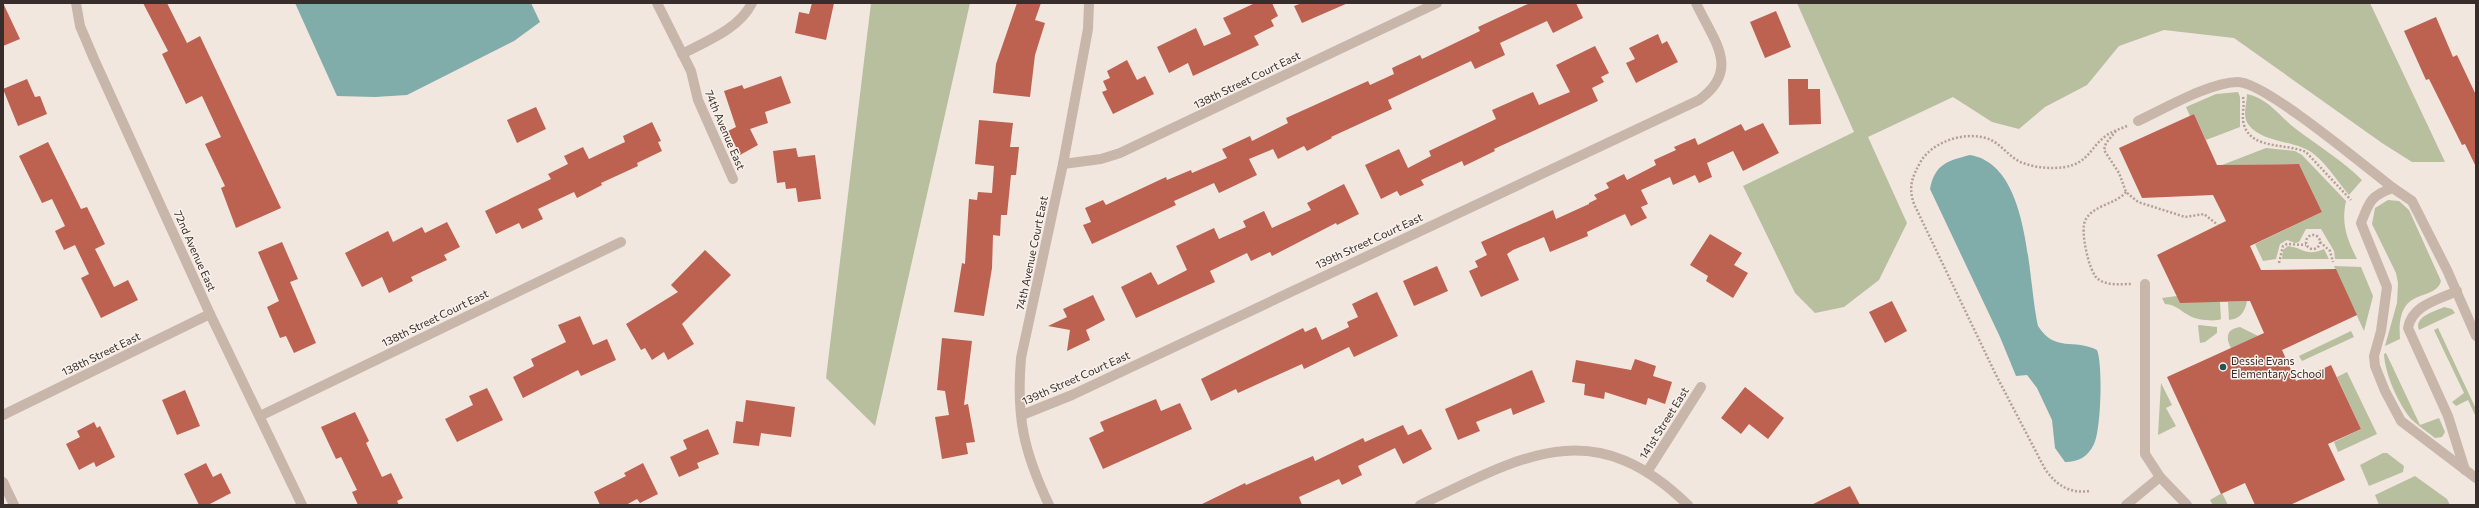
<svg xmlns="http://www.w3.org/2000/svg" width="2479" height="508" viewBox="0 0 2479 508" font-family="Commissioner,sans-serif">
<style>
.green{fill:#b7bf9f}
.water{fill:#80acaa}
.building{fill:#bd6151}
.lines{fill:none;stroke-linecap:round;stroke-linejoin:round}
.path{stroke:#b4a095;stroke-width:2.5;stroke-dasharray:2 2;stroke-linecap:butt}
.minor{stroke:#c8b6ab;stroke-width:10}
.poi-dot{fill:#225554;stroke:#f9f1eb;stroke-width:1.5}
.labels{text-anchor:middle;stroke-width:3;stroke-linejoin:round;paint-order:stroke}
.street-label{font-size:11px;fill:#372d2a;stroke:#f9f1eb}
.poi-label{font-size:11px;fill:#372d2a;stroke:#f9f1eb;text-anchor:start}
</style>
<rect width="100%" height="100%" fill="#f1e7df"/>
<g class="green">
<polygon points="871,3 970,3 875,426 826,378"/>
<polygon points="1797,3 2370,3 2445,162 2412,162 2382,143 2234,38 2164,30 2119,46 2087,85 2045,107 2019,129 1992,122 1953,97 1868,137 1907,223 1879,280 1844,307 1815,313 1795,293 1743,186 1854,132"/>
<polygon points="2238,92 2240,97 2240,127 2206,140 2194,114 2190,116 2186,107 2216,94"/>
<path d="M2247 94C2268 98 2280 117 2296 129 2318 146 2342 160 2362 180L2349 195C2338 182 2328 166 2315 155 2296 139 2262 144 2248 124 2242 116 2247 103 2247 94Z"/>
<path d="M2266 148 2295 151 2302 155 2346 201C2341 224 2347 239 2357 259H2335L2334 251 2321 229H2306L2299 242 2295 243 2287 240 2280 244 2276 259 2263 261 2255 244 2322 212 2299 164 2222 165Z"/>
<path d="M2388 200 2399 201 2409 210 2441 281C2434 304 2396 283 2400 339L2385 346 2397 303 2398 283 2396 273 2372 224 2375 208Z"/>
<path d="M2288 246C2304 248 2306 257 2324 249L2329 259H2282L2283 250Z"/>
<polygon points="2334,266 2361,267 2373,296 2364,331"/>
<path d="M2177 296 2220 302 2221 319C2216 322 2196 320 2190 316 2180 311 2177 305 2165 304L2162 298Z"/>
<path d="M2247 301C2245 312 2240 319 2229 320L2228 302Z"/>
<path d="M2444 307 2452 309 2455 313 2419 330C2414 316 2434 312 2444 307Z"/>
<polygon points="2199,325 2217,327 2217,333 2205,342 2200,343 2198,326"/>
<path d="M2240 327 2258 336 2231 348C2225 337 2227 329 2240 327Z"/>
<polygon points="2438,328 2476,409 2476,417 2468,400 2456,406 2452,402 2464,393 2434,330"/>
<polygon points="2351,331 2354,337 2302,361 2299,356"/>
<path d="M2386 353 2420 425 2439 418 2445 432 2442 437 2435 438C2428 432 2418 426 2411 419 2398 403 2385 374 2384 354Z"/>
<polygon points="2347,372 2377,434 2338,452 2334,442 2361,429 2337,377"/>
<polygon points="2161,383 2172,405 2166,408 2176,426 2158,435"/>
<polygon points="2383,453 2387,453 2404,466 2403,472 2369,486 2360,465"/>
<polygon points="2415,476 2447,499 2450,505 2379,505 2375,495"/>
<polygon points="2222,493 2228,505 2213,505 2210,500"/>
</g>
<g class="water">
<polygon points="295,3 531,3 540,22 514,41 407,95 375,97 337,96"/>
<path d="M1970 155C2031 165 2027 278 2038 326 2055 353 2074 338 2097 350 2103 364 2101 431 2094 444 2088 457 2078 462 2065 462L2055 448 2052 420 2037 388 2027 375 2016 376 2000 337 1930 189C1935 164 1947 161 1970 155Z"/>
</g>
<g class="building">
<polygon points="3,3 20,39 3,46"/>
<polygon points="143,3 167,3 187,43 200,36 281,208 236,228 221,188 225,186 205,144 221,137 202,96 186,104 162,54 168,51"/>
<polygon points="812,3 834,3 826,40 795,33 799,12 809,14"/>
<polygon points="1017,3 1041,3 1035,20 1045,23 1035,55 1030,97 993,93 996,64"/>
<polygon points="1255,3 1272,3 1278,16 1271,20 1274,26 1254,36 1259,45 1193,76 1188,63 1169,73 1157,47 1196,28 1204,46 1231,34 1223,18"/>
<polygon points="1302,3 1348,3 1302,23 1294,6"/>
<polygon points="1530,3 1576,3 1583,18 1553,33 1547,21 1500,43 1505,55 1475,69 1471,61 1388,100 1392,109 1331,137 1332,138 1307,151 1304,146 1278,159 1273,149 1249,159 1257,175 1219,193 1214,183 1174,201 1176,205 1092,244 1083,225 1091,222 1085,208 1103,200 1106,205 1166,177 1167,180 1191,170 1192,173 1227,158 1222,149 1250,136 1252,141 1288,123 1286,118 1368,81 1370,85 1394,74 1392,68 1420,55 1422,59 1480,31 1478,27"/>
<polygon points="1776,11 1791,47 1765,58 1750,22"/>
<polygon points="2436,17 2453,57 2457,55 2476,95 2476,167 2465,144 2462,145 2429,79 2426,80 2404,31"/>
<polygon points="1658,34 1662,44 1667,41 1678,62 1636,83 1626,63 1635,59 1629,48"/>
<polygon points="1595,46 1609,73 1601,77 1604,82 1592,88 1598,101 1494,149 1495,151 1464,166 1462,161 1421,180 1424,185 1400,196 1397,191 1381,199 1365,165 1399,149 1408,168 1431,156 1429,151 1496,119 1492,110 1533,92 1539,105 1570,92 1556,65"/>
<polygon points="1127,60 1137,80 1145,76 1154,94 1113,114 1102,92 1107,90 1103,81 1110,78 1107,71"/>
<polygon points="781,76 791,103 765,112 768,123 750,129 758,145 740,155 728,131 736,127 724,91 742,85 744,89"/>
<polygon points="27,79 35,97 40,96 47,114 18,126 3,89"/>
<polygon points="1788,79 1808,79 1808,89 1820,89 1821,124 1789,125"/>
<polygon points="536,107 546,129 517,143 507,120"/>
<polygon points="2194,114 2217,165 2299,164 2322,212 2250,246 2261,270 2336,269 2357,315 2282,350 2296,381 2331,365 2361,429 2328,444 2345,480 2290,505 2255,505 2245,483 2221,494 2167,377 2264,333 2250,301 2180,303 2157,255 2226,221 2213,195 2142,198 2119,148"/>
<polygon points="979,120 1013,123 1010,147 1019,147 1016,175 1011,175 1007,215 1001,215 1000,236 993,235 992,268 984,316 954,312 962,263 965,264 969,199 977,200 978,192 992,193 994,166 975,164"/>
<polygon points="652,122 661,141 658,142 662,151 637,163 638,166 601,183 602,185 577,198 574,192 538,209 543,219 522,229 519,223 496,234 485,211 551,179 548,174 568,164 564,156 583,147 589,159 625,142 623,136"/>
<polygon points="1763,123 1779,153 1743,171 1733,151 1707,163 1712,177 1699,183 1695,175 1673,185 1670,177 1641,190 1648,204 1641,207 1647,218 1631,226 1625,214 1587,232 1588,236 1550,252 1544,237 1513,250 1507,254 1519,280 1481,297 1469,271 1478,267 1475,261 1487,255 1481,242 1553,210 1556,219 1589,204 1589,203 1597,199 1594,195 1609,188 1606,183 1624,174 1627,180 1656,165 1654,160 1676,150 1674,147 1695,138 1698,145 1741,124 1745,131"/>
<polygon points="48,142 81,209 87,207 105,244 95,249 114,287 128,280 138,300 101,318 81,278 89,274 75,245 64,250 55,231 65,226 52,199 42,203 19,156"/>
<polygon points="796,148 798,157 815,155 821,199 798,202 796,188 786,189 785,182 777,183 773,151"/>
<polygon points="1344,184 1359,214 1337,225 1336,223 1272,256 1270,252 1251,261 1247,253 1210,271 1215,282 1136,318 1121,287 1151,272 1158,285 1187,270 1176,246 1214,228 1219,239 1246,227 1243,221 1264,211 1272,228 1311,210 1307,203"/>
<polygon points="447,222 460,247 444,255 447,260 411,277 413,281 389,293 382,277 362,287 345,253 388,231 393,242 422,227 425,233"/>
<polygon points="1710,234 1742,253 1734,265 1748,273 1733,298 1706,281 1708,276 1690,265"/>
<polygon points="282,242 298,279 290,282 316,343 294,353 286,336 280,338 267,307 279,301 258,252"/>
<polygon points="705,250 731,275 682,324 694,344 668,360 664,352 652,360 645,348 641,350 626,324 678,292 671,285"/>
<polygon points="1437,266 1448,291 1414,306 1403,281"/>
<polygon points="1377,292 1398,336 1354,357 1349,347 1304,369 1302,364 1238,393 1236,389 1211,401 1201,379 1303,328 1305,332 1316,327 1322,340 1349,327 1347,322 1358,317 1352,304"/>
<polygon points="1093,295 1105,320 1086,330 1090,340 1067,351 1070,330 1048,326 1067,317 1063,309"/>
<polygon points="1892,301 1907,331 1885,343 1869,312"/>
<polygon points="580,316 593,345 607,339 616,360 581,376 578,370 523,398 513,377 534,366 531,359 566,342 558,325"/>
<polygon points="942,338 972,341 964,405 968,404 975,442 966,443 968,454 942,459 935,417 949,415 945,391 937,390"/>
<polygon points="1635,359 1656,366 1653,376 1672,382 1665,404 1648,398 1646,405 1605,392 1604,399 1584,395 1585,384 1572,382 1576,360 1631,370"/>
<polygon points="1532,370 1545,402 1513,415 1511,408 1476,422 1480,431 1458,440 1445,409"/>
<polygon points="1745,387 1784,418 1768,439 1749,424 1741,434 1721,418"/>
<polygon points="487,388 503,420 457,442 445,419 473,405 469,396"/>
<polygon points="185,390 200,426 177,435 162,400"/>
<polygon points="1156,399 1161,411 1180,403 1192,429 1103,469 1089,438 1104,431 1100,422"/>
<polygon points="746,400 795,407 791,437 761,433 759,446 733,443 736,421 743,422"/>
<polygon points="355,412 369,441 366,443 382,477 391,473 403,498 397,501 399,505 358,505 352,492 357,490 341,457 336,459 321,427"/>
<polygon points="94,422 97,428 100,426 115,457 96,467 94,462 79,470 66,444 80,437 77,431"/>
<polygon points="1403,425 1408,435 1421,429 1432,449 1403,464 1395,448 1358,466 1362,475 1342,485 1339,479 1299,497 1302,505 1200,505 1245,483 1246,485 1313,456 1315,461 1363,438 1365,442"/>
<polygon points="708,429 719,454 697,463 699,468 679,477 670,457 687,449 683,440"/>
<polygon points="206,463 213,477 221,473 231,493 208,505 199,505 184,474"/>
<polygon points="643,463 658,494 640,503 637,499 626,505 600,505 594,492 626,476 624,473"/>
<polygon points="1850,486 1860,505 1811,505"/>
</g>
<g class="lines">
<g class="path">
<path d="M2243 97C2245 106 2241 116 2244 125 2252 150 2286 143 2306 152L2351 200"/>
<polyline points="2116,131 2106,143 2104,150 2119,173 2126,192 2138,202 2179,215 2185,217 2204,214 2218,225"/>
<path d="M2126 192C2116 204 2094 205 2086 219 2079 228 2089 273 2098 279 2107 286 2121 284 2131 284"/>
<circle cx="2313" cy="242" r="7"/>
<polyline points="2320,242 2330,251 2333,262"/>
<polyline points="2279,263 2283,246 2287,244 2306,245"/>
<path d="M2089 491C2070 494 2056 485 2045 469L1996 375 1914 204C1908 187 1912 177 1921 161 1934 140 1969 130 1991 140 2003 146 2011 159 2023 163 2036 168 2052 169 2065 167 2089 163 2090 147 2107 135 2113 131 2120 129 2127 126"/>
</g>
<g class="minor">
<polyline points="76,3 80,26 94,59 210,314 302,505"/>
<polyline points="657,3 691,71 698,100 733,179"/>
<path d="M682 54C707 41 739 29 752 3"/>
<path d="M2138 121C2164 109 2210 82 2238 82 2265 82 2367 168 2393 188"/>
<polyline points="1063,164 1101,159 1120,153 1437,3"/>
<polyline points="2145,284 2145,454 2160,477 2187,505"/>
<path d="M2457 291C2438 300 2412 305 2408 328L2448 416 2465 470"/>
<path d="M2476 336 2447 270 2412 201 2393 188C2371 195 2369 202 2361 223L2387 287 2381 331 2374 356 2375 366 2385 391 2401 421 2476 478"/>
<polyline points="3,415 210,314"/>
<path d="M1022 415 1072 395 1699 100C1742 69 1713 40 1696 3"/>
<polyline points="260,416 621,242"/>
<polyline points="1647,472 1701,387"/>
<polyline points="3,482 14,505"/>
<path d="M1049 505C1024 452 1016 418 1021 358L1063 164 1088 29 1089 3"/>
<path d="M1420 505C1522 456 1593 412 1688 505"/>
<polyline points="2126,505 2160,477"/>
</g>
</g>
<circle class="poi-dot" cx="2223" cy="367" r="4"/>
<g class="labels">
<g class="street-label">
<text transform="translate(1247 80) rotate(-26)" y="4">138th Street Court East</text>
<text transform="translate(725 130) rotate(67)" y="4">74th Avenue East</text>
<text transform="translate(1369 241) rotate(-25)" y="4">139th Street Court East</text>
<text transform="translate(195 251) rotate(66)" y="4">72nd Avenue East</text>
<text transform="translate(1032 253) rotate(-78)" y="4">74th Avenue Court East</text>
<text transform="translate(435 318) rotate(-26)" y="4">138th Street Court East</text>
<text transform="translate(101 354) rotate(-26)" y="4">138th Street East</text>
<text transform="translate(1076 378) rotate(-24)" y="4">139th Street Court East</text>
<text transform="translate(1664 423) rotate(-58)" y="4">141st Street East</text>
</g>
<g class="poi-label">
<text x="2231" y="365">Dessie Evans<tspan x="2231" dy="13">Elementary School</tspan></text>
</g>
</g>
<rect width="2479" height="508" fill="none" stroke="#372d2a" stroke-width="8"/>
</svg>
